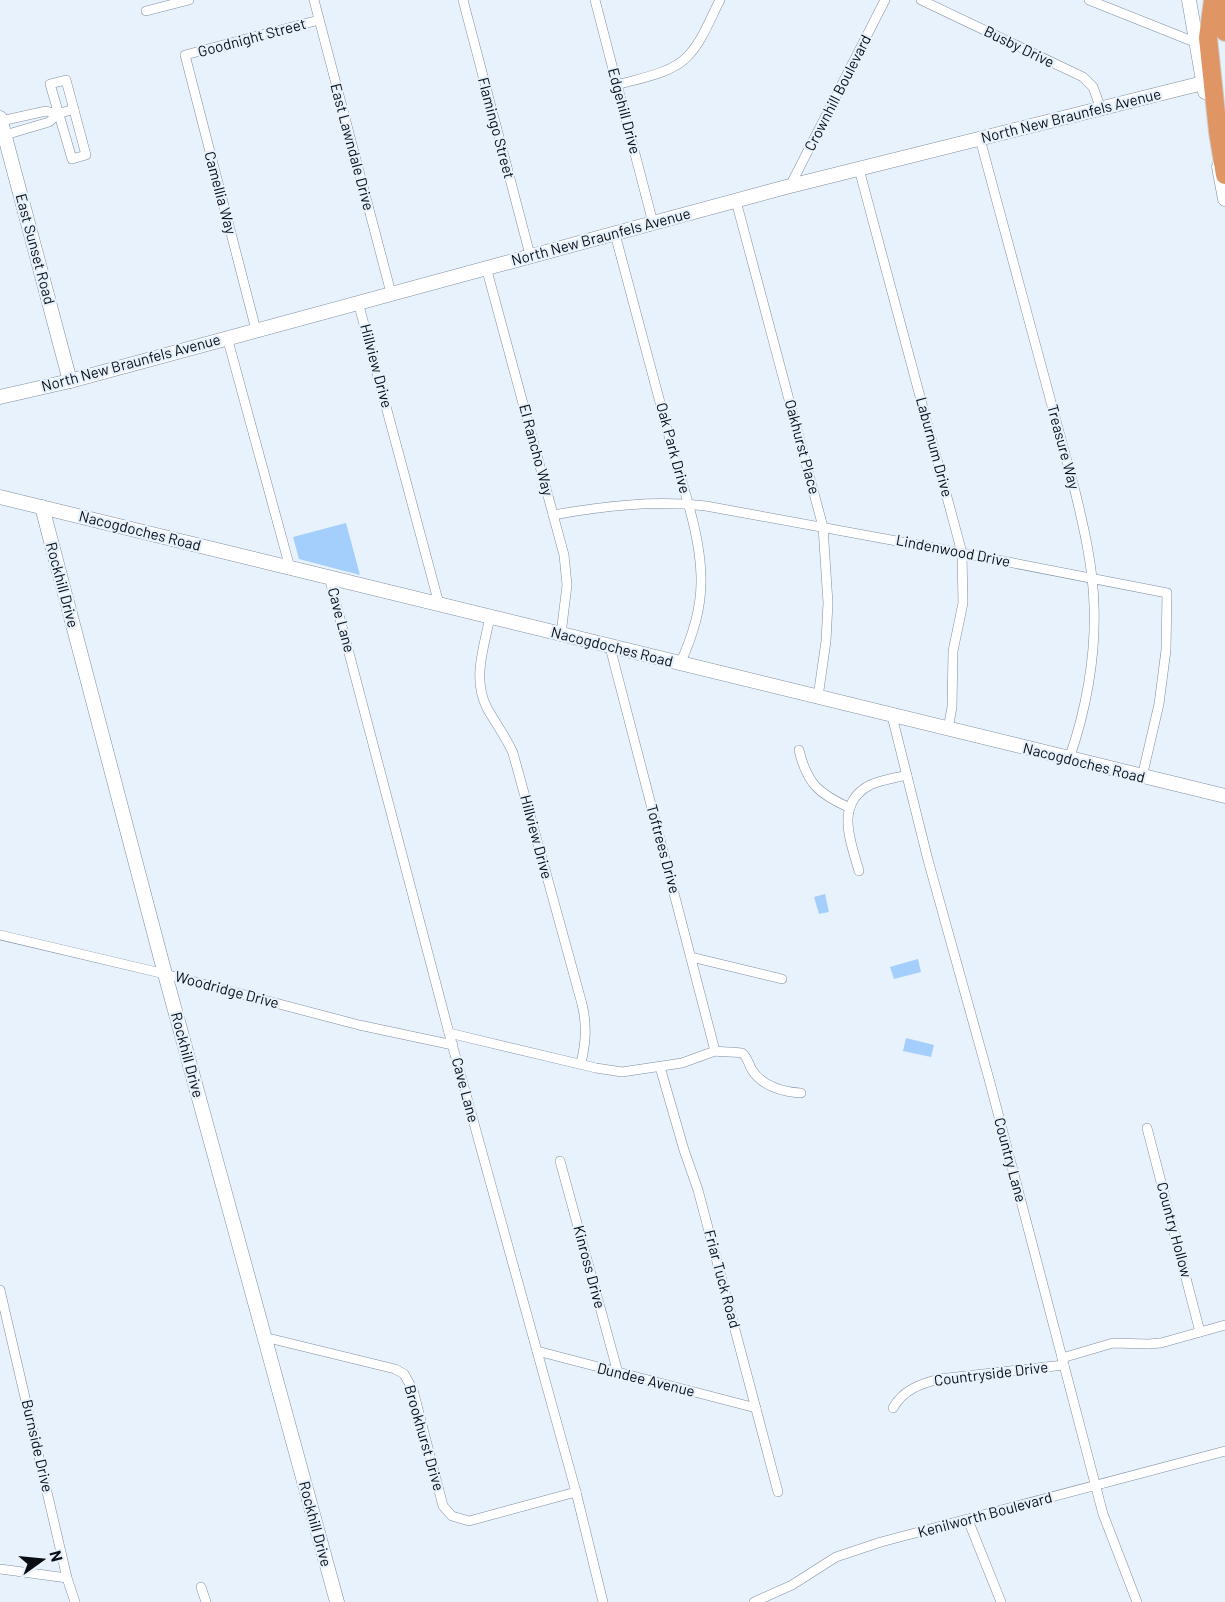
<svg xmlns="http://www.w3.org/2000/svg" width="1225" height="1602" viewBox="0 0 1225 1602" font-family="Barlow,sans-serif">
<style>
.green{fill:#a4cefb}
.lines{fill:none;stroke-linecap:round;stroke-linejoin:round}
.street-casing{stroke:#7e8e9f;stroke-width:10}
.secondary-casing{stroke:#7e8e9f;stroke-width:15}
.highway-casing{stroke:#cecfd0;stroke-width:20}
.street{stroke:#fff;stroke-width:9}
.secondary{stroke:#fff;stroke-width:14}
.highway{stroke:#e09664;stroke-width:18}
.labels{text-anchor:middle;stroke-width:4.5;stroke-linejoin:round;paint-order:stroke}
.street-label{font-size:15px;fill:#080d13;stroke:#e7f2fd}
</style>
<rect width="100%" height="100%" fill="#e7f2fd"/>
<g class="green">
<polygon points="346,523 360,575 299,559 293,537"/>
<polygon points="825,894 829,912 819,914 814,897"/>
<polygon points="918,959 921,972 894,979 890,967"/>
<polygon points="906,1038 934,1045 931,1057 903,1051"/>
</g>
<g class="lines">
<defs>
<g id="street">
<polyline points="314,0 391,293"/>
<polyline points="463,0 530,255"/>
<polyline points="595,0 653,223"/>
<polyline points="921,0 1083,77 1093,87 1101,109"/>
<polyline points="1089,0 1197,43"/>
<polyline points="146,11 189,0"/>
<polygon points="66,80 86,155 72,159 50,84"/>
<path d="M617 85C640 78 670 74 687 57 702 42 710 19 720 0"/>
<polyline points="1,121 46,111 58,114"/>
<polyline points="5,135 49,122 58,114 74,109"/>
<path d="M980 139 1075 491C1084 528 1093 567 1094 605 1096 656 1086 711 1069 759"/>
<polyline points="859,169 962,553 963,603 953,651 952,707 948,729"/>
<polyline points="790,186 885,0"/>
<polyline points="736,201 823,527 828,603 826,641 818,697"/>
<path d="M615 234C634 306 654 378 673 451 684 491 700 534 701 576 702 607 693 635 680 664"/>
<polyline points="486,267 564,555 567,585 561,634"/>
<polyline points="358,302 439,604"/>
<polyline points="256,330 185,55 319,20"/>
<polyline points="227,337 290,568"/>
<path d="M553 515C604 506 655 500 706 506L962 553 1167 593 1166 650 1159 704 1142 777"/>
<polyline points="329,577 449,1033 576,1492 603,1602"/>
<path d="M490 617C484 647 472 679 487 708 496 724 506 737 513 753L582 1004C587 1025 586 1042 581 1063"/>
<polyline points="610,647 715,1051"/>
<polyline points="892,716 928,860 989,1079 1103,1514 1137,1602"/>
<path d="M799 750C807 784 819 794 850 808"/>
<path d="M859 871C851 842 834 804 870 785 881 780 895 778 907 775"/>
<polyline points="0,935 165,974 359,1025 453,1045"/>
<polyline points="691,957 782,979"/>
<polyline points="449,1033 596,1068 622,1072 682,1063 715,1051"/>
<path d="M715 1051C720 1052 740 1052 742 1053 747 1056 749 1065 752 1070 762 1086 783 1092 801 1093"/>
<polyline points="660,1067 684,1150 698,1190 778,1492"/>
<polyline points="1147,1128 1200,1332"/>
<polyline points="560,1161 618,1373"/>
<polyline points="0,1290 67,1578 75,1602"/>
<polyline points="264,1337 395,1369 404,1374 413,1390 443,1506 452,1516 469,1521 576,1492"/>
<polyline points="537,1351 756,1408"/>
<polyline points="1062,1358 1113,1343 1148,1344 1161,1343 1225,1325"/>
<path d="M893 1408C903 1390 920 1384 939 1379L1064 1365"/>
<polyline points="968,1520 1001,1602"/>
<polyline points="0,1569 67,1578"/>
<polyline points="201,1587 206,1602"/>
<polyline points="754,1602 792,1585 836,1557 881,1542 1225,1451"/>
</g>
<g id="secondary">
<polyline points="1189,0 1205,92"/>
<polyline points="0,118 70,381"/>
<polyline points="1219,167 1225,199"/>
<polyline points="0,397 70,381 790,186 1203,83"/>
<polyline points="0,497 1225,796"/>
<polyline points="42,507 165,974 337,1602"/>
</g>
<g id="highway">
<polyline points="1213,0 1208,38 1218,132 1225,175"/>
<polyline points="1220,0 1225,32"/>
</g>
</defs>
<use href="#street" class="street-casing"/>
<use href="#secondary" class="secondary-casing"/>
<use href="#highway" class="highway-casing"/>
<use href="#street" class="street"/>
<use href="#secondary" class="secondary"/>
<use href="#highway" class="highway"/>
</g>
<g class="labels">
<g class="street-label">
<text transform="translate(252 38) rotate(-15)" y="5">Goodnight Street</text>
<text transform="translate(1019 47) rotate(26)" y="5">Busby Drive</text>
<text transform="translate(838 93) rotate(-63)" y="5">Crownhill Boulevard</text>
<text transform="translate(624 111) rotate(75)" y="5">Edgehill Drive</text>
<text transform="translate(1071 116) rotate(-14)" y="5">North New Braunfels Avenue</text>
<text transform="translate(496 128) rotate(75)" y="5">Flamingo Street</text>
<text transform="translate(352 147) rotate(75)" y="5">East Lawndale Drive</text>
<text transform="translate(220 193) rotate(75)" y="5">Camellia Way</text>
<text transform="translate(601 237) rotate(-15)" y="5">North New Braunfels Avenue</text>
<text transform="translate(35 249) rotate(75)" y="5">East Sunset Road</text>
<text transform="translate(131 363) rotate(-15)" y="5">North New Braunfels Avenue</text>
<text transform="translate(376 366) rotate(75)" y="5">Hillview Drive</text>
<text transform="translate(802 447) rotate(75)" y="5">Oakhurst Place</text>
<text transform="translate(934 447) rotate(75)" y="5">Laburnum Drive</text>
<text transform="translate(1063 447) rotate(75)" y="5">Treasure Way</text>
<text transform="translate(673 448) rotate(75)" y="5">Oak Park Drive</text>
<text transform="translate(536 450) rotate(75)" y="5">El Rancho Way</text>
<text transform="translate(140 531) rotate(14)" y="5">Nacogdoches Road</text>
<text transform="translate(953 551) rotate(11)" y="5">Lindenwood Drive</text>
<text transform="translate(62 585) rotate(75)" y="5">Rockhill Drive</text>
<text transform="translate(341 620) rotate(75)" y="5">Cave Lane</text>
<text transform="translate(612 647) rotate(14)" y="5">Nacogdoches Road</text>
<text transform="translate(1084 763) rotate(14)" y="5">Nacogdoches Road</text>
<text transform="translate(536 837) rotate(75)" y="5">Hillview Drive</text>
<text transform="translate(663 849) rotate(75)" y="5">Toftrees Drive</text>
<text transform="translate(227 990) rotate(15)" y="5">Woodridge Drive</text>
<text transform="translate(187 1055) rotate(75)" y="5">Rockhill Drive</text>
<text transform="translate(465 1090) rotate(75)" y="5">Cave Lane</text>
<text transform="translate(1010 1160) rotate(75)" y="5">Country Lane</text>
<text transform="translate(1174 1230) rotate(75)" y="5">Country Hollow</text>
<text transform="translate(589 1267) rotate(75)" y="5">Kinross Drive</text>
<text transform="translate(722 1279) rotate(75)" y="5">Friar Tuck Road</text>
<text transform="translate(991 1374) rotate(-7)" y="5">Countryside Drive</text>
<text transform="translate(646 1380) rotate(14)" y="5">Dundee Avenue</text>
<text transform="translate(424 1438) rotate(74)" y="5">Brookhurst Drive</text>
<text transform="translate(37 1446) rotate(77)" y="5">Burnside Drive</text>
<text transform="translate(985 1515) rotate(-15)" y="5">Kenilworth Boulevard</text>
<text transform="translate(315 1524) rotate(75)" y="5">Rockhill Drive</text>
</g>
</g>
<g transform="translate(42 1560) rotate(75)" stroke="#e7f2fd" stroke-width="4.5" paint-order="stroke">
<path d="M0-4.5L10 22L0 15L-10 22Z" fill="#080d13"/>
<text y="-9" font-size="16" font-weight="bold" text-anchor="middle" fill="#080d13">N</text>
</g>
</svg>
